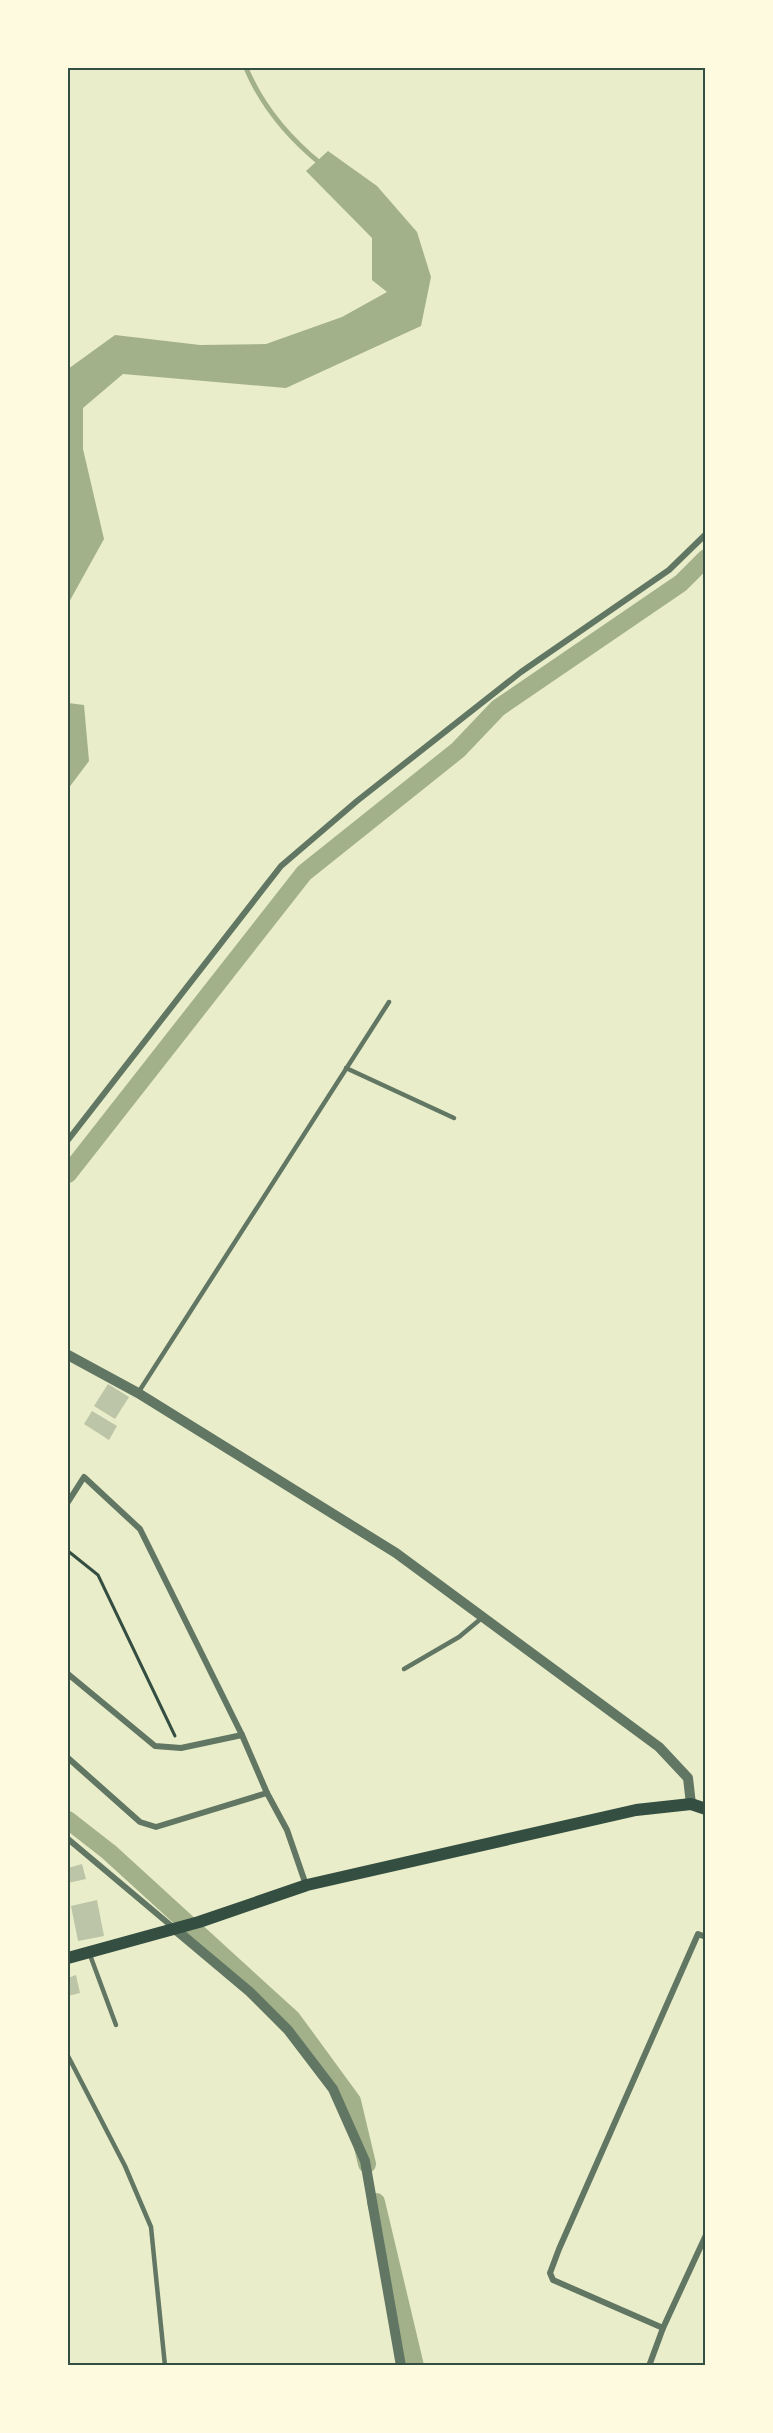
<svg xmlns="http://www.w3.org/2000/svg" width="773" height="2433" viewBox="0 0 773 2433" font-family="'Archivo Narrow',sans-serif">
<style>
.water{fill:#a3b18a}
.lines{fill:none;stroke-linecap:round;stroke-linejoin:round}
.stream{stroke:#a3b18a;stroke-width:5}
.canal{stroke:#a3b18a;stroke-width:18}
.building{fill:#bcc5a7}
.path{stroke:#344e41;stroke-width:3}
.service{stroke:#617663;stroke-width:4.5}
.minor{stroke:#617663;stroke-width:6}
.tertiary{stroke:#617663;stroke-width:10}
.secondary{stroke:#344e41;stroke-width:12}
.neatline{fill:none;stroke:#344e41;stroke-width:2}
</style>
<rect width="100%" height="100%" fill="#e9edc9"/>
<g class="water">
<polygon points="328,151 377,186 417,232 431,277 421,326 286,388 123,374 83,408 83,449 104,539 68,604 68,369 115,335 200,345 266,344 342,317 387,292 372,280 372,238 306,171"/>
<polygon points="68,703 84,705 89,761 68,789"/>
</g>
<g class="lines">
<path class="stream" d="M246 68C262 106 289 138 321 164"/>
<g class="canal">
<polyline points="68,1174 304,873 458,750 498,708 681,583 706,558"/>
<polyline points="68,1820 109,1852 292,2019 352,2101 367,2164"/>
<polyline points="376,2202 415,2366"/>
</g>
</g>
<g class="building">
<polygon points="108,1384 129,1397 115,1419 94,1406"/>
<polygon points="92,1411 117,1426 109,1440 84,1424"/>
<polygon points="82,1864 86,1879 68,1883 68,1868"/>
<polygon points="97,1900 104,1936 78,1941 71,1906"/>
<polygon points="76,1975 80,1993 68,1996 68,1978"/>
</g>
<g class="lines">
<polyline class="path" points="68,1551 98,1575 175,1736"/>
<g class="service">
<polyline points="346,1068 454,1118"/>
<polyline points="138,1393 389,1002"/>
<polyline points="404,1669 459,1637 483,1617"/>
<polyline points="90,1955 116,2025"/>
<polyline points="68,2056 125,2166 151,2227 165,2366"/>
</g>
<g class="minor">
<polyline points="68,1140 281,866 357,801 521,672 669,570 706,534"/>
<polyline points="68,1502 84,1477 140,1529 242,1735 267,1793 156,1827 140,1822 68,1758"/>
<polyline points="68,1674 155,1746 181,1748 242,1735"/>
<polyline points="267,1793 287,1830 306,1885"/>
<polyline points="68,1839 175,1929"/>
<polyline points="663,2328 553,2280 550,2273 559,2249 698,1934 706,1937"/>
<polyline points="649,2366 663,2328 706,2235"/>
</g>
<g class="tertiary">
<polyline points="68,1355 138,1393 396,1553 659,1747 688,1778 691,1804"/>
<polyline points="175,1929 250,1992 288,2030 333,2089 365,2161 401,2366"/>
</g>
<polyline class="secondary" points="68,1958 199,1922 307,1885 636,1810 691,1804 706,1809"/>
</g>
<rect width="773" height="2433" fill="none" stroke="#fefae0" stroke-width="138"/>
<rect x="69" y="69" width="635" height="2295" class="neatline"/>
</svg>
